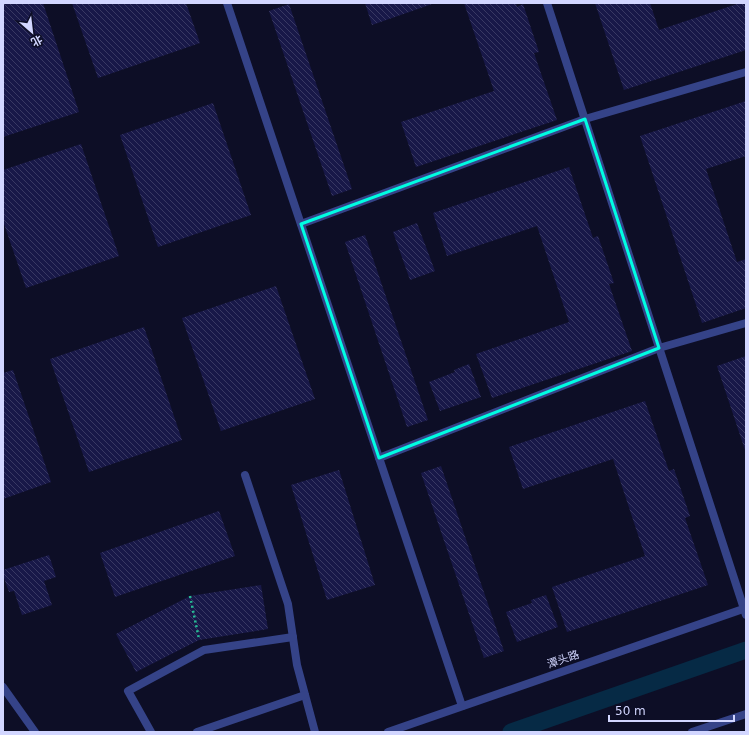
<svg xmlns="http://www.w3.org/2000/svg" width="749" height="735" viewBox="0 0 749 735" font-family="'DejaVu Sans','Noto Sans SC',sans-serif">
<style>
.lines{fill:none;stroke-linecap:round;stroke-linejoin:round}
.canal{stroke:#062a45;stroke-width:17}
.building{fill:url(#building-back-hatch)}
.path{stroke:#27be96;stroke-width:2.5;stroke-dasharray:2 3;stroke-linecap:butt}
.service{stroke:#354388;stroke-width:8}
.minor{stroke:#354388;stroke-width:8}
.tertiary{stroke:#354388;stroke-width:8}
.marked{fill:none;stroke:#00fde2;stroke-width:3;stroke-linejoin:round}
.labels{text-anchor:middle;stroke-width:3;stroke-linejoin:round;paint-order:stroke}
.street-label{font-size:11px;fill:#d2d6ff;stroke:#0d0e26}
</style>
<defs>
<pattern id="building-back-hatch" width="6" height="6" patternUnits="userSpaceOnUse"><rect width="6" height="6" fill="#181848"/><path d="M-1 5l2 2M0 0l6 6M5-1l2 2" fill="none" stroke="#393963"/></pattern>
</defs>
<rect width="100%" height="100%" fill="#0d0e26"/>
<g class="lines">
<polyline class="canal" points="511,732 746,650"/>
</g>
<g class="building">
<polygon points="3,3 43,3 79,112 3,137"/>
<polygon points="72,3 186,3 200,43 98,78"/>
<polygon points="365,3 435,3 372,25"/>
<polygon points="464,3 516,3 517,7 523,4 539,52 534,53 557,120 416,167 401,122 494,91"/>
<polygon points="595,3 650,3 659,30 740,3 746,3 746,50 624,90"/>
<polygon points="289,4 352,189 332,196 269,11"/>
<polygon points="746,101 746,156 706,169 737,262 746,259 746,308 702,323 640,136"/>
<polygon points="213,103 251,215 158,247 120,135"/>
<polygon points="81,144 119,256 26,288 3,221 3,170"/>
<polygon points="569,167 593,238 598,236 614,283 609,284 632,351 492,398 476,354 569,322 537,226 447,256 433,213"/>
<polygon points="417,223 435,271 410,280 393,232"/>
<polygon points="365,235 428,420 407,427 345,242"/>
<polygon points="276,286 315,399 221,431 182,318"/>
<polygon points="144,327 182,440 89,472 50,359"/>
<polygon points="746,356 746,453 717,366"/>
<polygon points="469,364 481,397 440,411 429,382 455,372 454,370"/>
<polygon points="13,370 51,482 3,499 3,373"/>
<polygon points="645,401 669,471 674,469 690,516 685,518 708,585 567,632 552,587 645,556 613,459 523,489 509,447"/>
<polygon points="441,466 504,651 484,658 421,473"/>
<polygon points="339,470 375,585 327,600 291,485"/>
<polygon points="219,511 235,556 115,597 100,553"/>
<polygon points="49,555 56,577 44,581 52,605 22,615 14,591 9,592 3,575 3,570"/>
<polygon points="261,585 268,629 199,640 136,672 116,634 190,596"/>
<polygon points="546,595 558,627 517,642 506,612 532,603 531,600"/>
</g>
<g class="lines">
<polyline class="path" points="190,596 199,639"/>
<g class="service">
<polyline points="245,475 288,604 297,665 315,732"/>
<polyline points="151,732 128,691 204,650 293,637"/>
<polyline points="197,732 305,695"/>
</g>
<g class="minor">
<polyline points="227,3 462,706"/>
<polyline points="547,3 746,615"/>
<polyline points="301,224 585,119 746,72"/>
<polyline points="379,458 659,348 746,323"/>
<polyline points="692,732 746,714"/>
</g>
<g class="tertiary">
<polyline points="3,687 35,732"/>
<polyline points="388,732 746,608"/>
</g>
</g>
<path class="marked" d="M585 119 659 348 379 458 301 224Z"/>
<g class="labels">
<g class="street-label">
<text transform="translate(563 659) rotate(-19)" y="4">潭头路</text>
</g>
</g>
<rect width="749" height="735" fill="none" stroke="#d2d6ff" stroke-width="8"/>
<g transform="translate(32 32) rotate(152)" stroke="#0d0e26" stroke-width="3" paint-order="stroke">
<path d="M0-3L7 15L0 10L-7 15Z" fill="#d2d6ff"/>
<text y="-6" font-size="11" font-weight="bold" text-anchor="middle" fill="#d2d6ff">北</text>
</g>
<path d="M609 715v6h125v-6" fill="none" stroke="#d2d6ff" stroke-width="2"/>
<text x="615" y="715" font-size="12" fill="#d2d6ff" stroke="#0d0e26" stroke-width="3" paint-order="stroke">50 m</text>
</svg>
